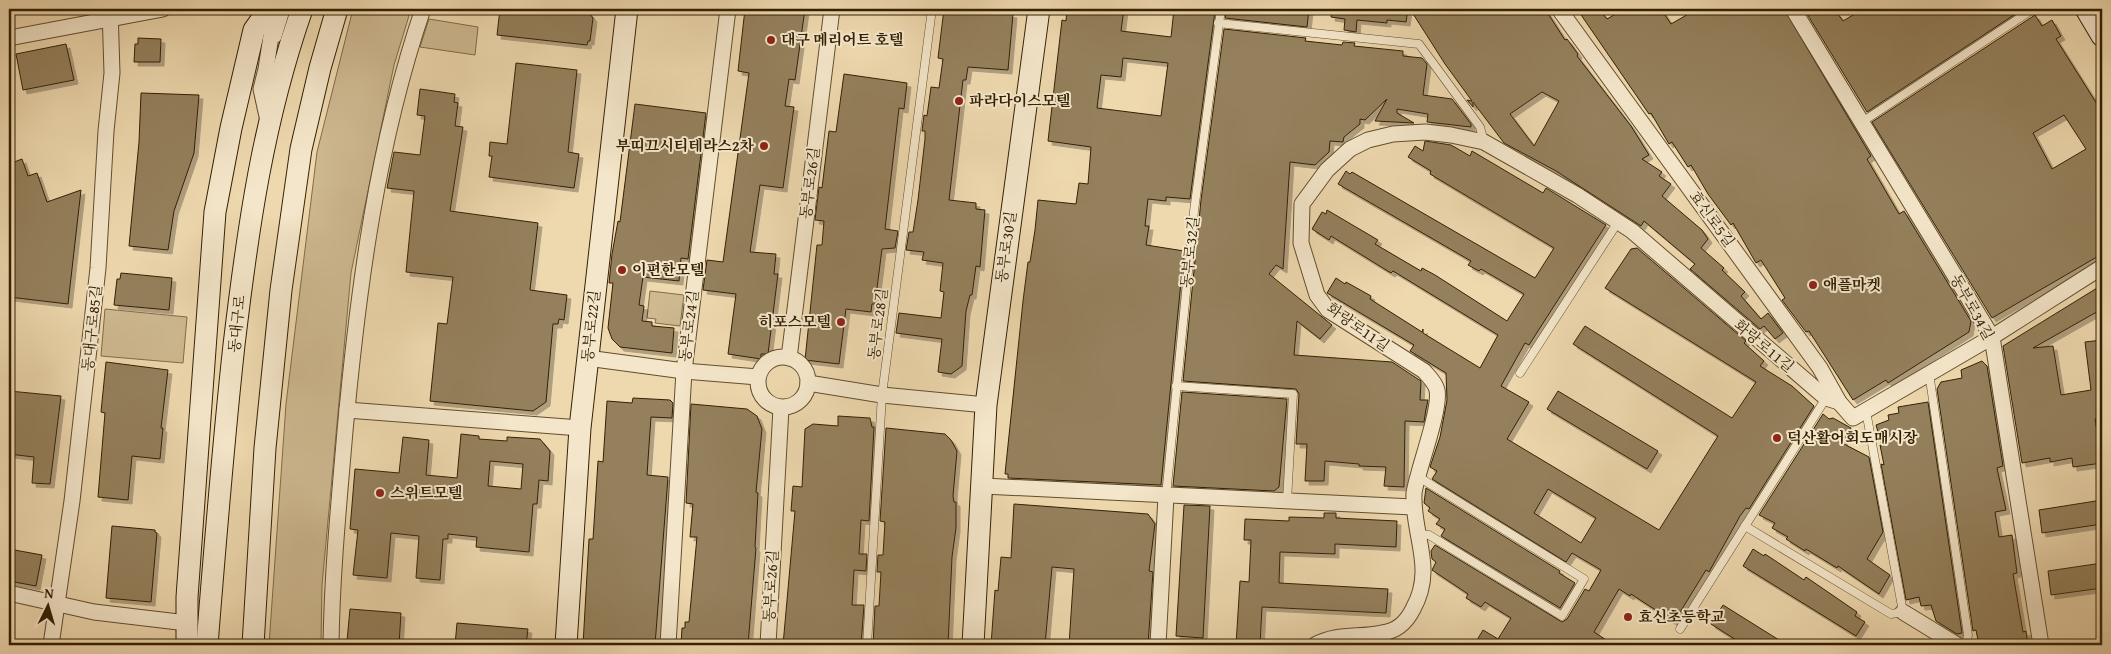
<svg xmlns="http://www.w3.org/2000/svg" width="2111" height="654" viewBox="0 0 2111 654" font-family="'Gentium Book Plus','Noto Serif KR',serif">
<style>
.green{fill:#ceb991;stroke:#806c4a}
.building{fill:#94805c;stroke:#332004;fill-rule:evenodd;filter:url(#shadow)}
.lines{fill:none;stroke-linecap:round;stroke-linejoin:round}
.lane-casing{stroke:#624e2e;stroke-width:9}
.street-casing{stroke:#624e2e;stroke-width:17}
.secondary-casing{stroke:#332004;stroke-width:23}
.lane{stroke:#f4e6ca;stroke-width:8}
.street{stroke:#f4e6ca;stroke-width:15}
.secondary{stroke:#f4e6ca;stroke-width:21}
.poi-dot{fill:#8f2418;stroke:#f4e6ca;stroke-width:2}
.labels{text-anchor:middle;stroke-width:4;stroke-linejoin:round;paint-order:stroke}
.poi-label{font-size:15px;font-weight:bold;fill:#332004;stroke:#f4e6ca;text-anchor:start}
.street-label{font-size:15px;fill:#332004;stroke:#f4e6ca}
</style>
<defs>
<filter id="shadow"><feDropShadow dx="4" dy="4" stdDeviation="0" flood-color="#0004"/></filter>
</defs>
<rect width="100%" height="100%" fill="#eed8ae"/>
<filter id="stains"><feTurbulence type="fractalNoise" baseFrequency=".004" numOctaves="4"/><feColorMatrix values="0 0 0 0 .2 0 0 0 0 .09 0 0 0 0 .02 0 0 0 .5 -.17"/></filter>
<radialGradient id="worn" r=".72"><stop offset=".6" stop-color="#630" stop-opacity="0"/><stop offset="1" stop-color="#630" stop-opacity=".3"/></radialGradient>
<g class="green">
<polygon points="353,9 411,9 394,65 351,273 322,585 321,645 269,645 286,404 317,152"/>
<polygon points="429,19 478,27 475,55 420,47"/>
<polygon points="650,291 684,295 680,326 655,323 656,319 647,318"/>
<polygon points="105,309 187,317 183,363 101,356"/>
</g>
<g class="building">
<polygon points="500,9 586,9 593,18 590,41 588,41 587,45 497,35"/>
<polygon points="745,9 805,9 795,80 789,79 785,106 794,107 783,188 760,185 750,252 776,254 774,274 778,274 768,354 761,354 761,359 728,354 736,294 703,290 707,260 723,262 749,73 738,71"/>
<polygon points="944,9 969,9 1013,14 1008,70 968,67 966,80 963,80 949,200 976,203 976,209 985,210 980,267 976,266 972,295 970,295 966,311 962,366 951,374 938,372 942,339 896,333 899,313 941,318 944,292 940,291 943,263 922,260 924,252 906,250 909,232 913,232 918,200 925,139 925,131 922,131 924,115 927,116 931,87 939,88 943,59 938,58"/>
<path d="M1067 9H1124L1121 31 1171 37 1174 9 1215 11 1190 199 1166 197V201L1148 199 1145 226H1149L1146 245 1184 251 1161 485 1008 478V474H1005L1023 301 1028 262H1030L1035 230 1038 200 1076 204 1079 183 1088 184 1091 147 1048 141 1062 20 1066 21ZM1123 58 1168 63 1161 116 1097 108 1101 75 1121 77Z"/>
<polygon points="1227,9 1309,9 1307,27 1225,18"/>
<polygon points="1332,9 1408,9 1406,22 1387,20 1387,23 1357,20 1356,32 1344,30 1345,19 1331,17"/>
<path d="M1410 9H1440L1470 13 1468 9H1545L1565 40 1567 39 1578 54 1577 56 1631 126 1649 155 1642 159 1662 172 1659 176 1671 184 1662 196 1702 230 1708 239 1701 248 1724 268 1722 270 1745 292 1741 296 1761 319 1768 313 1783 333 1775 339 1764 326 1760 329 1690 269 1695 264 1644 221 1641 226 1556 171 1504 143 1473 102V107L1467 100 1472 101 1445 64ZM1542 92 1559 101 1534 146 1510 114Z"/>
<polygon points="1577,9 1599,9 1607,19 1624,9 1661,9 1671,24 1697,9 1784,9 1871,156 1867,159 1899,214 1904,211 1971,321 1969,332 1888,383 1886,380 1853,400 1809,331 1806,332 1782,300 1785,298 1761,260 1756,263 1733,223 1731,225 1708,194 1691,165 1688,167 1672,142 1669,144 1651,113 1649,114"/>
<polygon points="1804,9 1834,9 1843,21 1863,9 2023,9 1867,112"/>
<path d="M2035 15 2042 26 2052 20 2061 36 2056 39 2102 112V130L2097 133 2102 142V254L1992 318 1872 122ZM2064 115 2086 149 2052 169 2033 133Z"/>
<polygon points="1224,29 1306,38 1305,41 1342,45 1343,42 1355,43 1354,46 1403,51 1403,56 1422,58 1427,64 1423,95 1452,99 1471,124 1471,127 1427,122 1428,114 1397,109 1397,113 1414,123 1375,121 1387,99 1365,120 1360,119 1360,124 1344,137 1343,142 1330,141 1329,152 1315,165 1290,162 1283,269 1276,265 1269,274 1332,325 1320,339 1297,321 1294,355 1392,362 1421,381 1420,400 1428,400 1426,409 1424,422 1405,421 1404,487 1384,486 1386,467 1359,466 1359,464 1325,461 1324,481 1305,481 1307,444 1296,444 1299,394 1296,389 1183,381 1201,200"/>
<polygon points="138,38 161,39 160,62 134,62 135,44 138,44"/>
<polygon points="66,44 74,80 23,90 16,54"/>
<polygon points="516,63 577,70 568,152 579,154 574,188 489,177 492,156 489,156 490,142 507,144"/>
<polygon points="844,74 907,83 904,109 899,108 885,229 898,231 895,248 882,249 875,304 872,304 871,312 846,309 839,364 805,360 817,245 822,245 824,221 815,220 819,187 822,188 829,131 836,132"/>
<polygon points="420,89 455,94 454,102 458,103 455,126 463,127 450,211 538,223 530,290 567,295 564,320 559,319 558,324 553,324 546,402 533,411 430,401 438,323 447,324 453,277 406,272 414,191 387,188 394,152 420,155 425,116 417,115"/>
<polygon points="141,93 199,95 194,153 174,211 168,250 129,246 139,142"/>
<polygon points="635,104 706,113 688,259 681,258 679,281 643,277 639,305 644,306 642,321 652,322 652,326 674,328 672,353 620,347 612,339 608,328 613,283 609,283 612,254 618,221 620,222"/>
<path d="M1425 141 1451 145 1470 156 1472 151 1543 193 1546 188 1606 225 1529 345 1525 343 1501 386 1529 402 1507 439 1659 530 1718 436 1573 344 1585 326 1732 418 1756 382 1605 288 1631 249 1637 248 1746 341 1744 343 1764 361 1760 366 1792 386 1814 406 1749 509 1746 508 1740 516 1709 572 1706 570 1674 622 1631 594 1630 596 1619 589 1594 632 1614 645H1474L1483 630 1498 639 1511 618 1485 602 1481 607 1466 598 1468 594 1432 570 1436 562 1432 559 1431 551 1435 545 1562 622 1567 619 1585 589 1589 591 1601 570 1572 553 1566 562 1432 479 1437 471 1430 467 1440 437 1447 400 1446 373 1410 351 1414 345 1327 293 1336 278 1345 284 1346 282 1371 296 1370 299 1422 332 1423 329V333L1480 368 1498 335 1393 271 1391 273 1331 236 1329 240 1312 229 1322 212 1326 214 1327 210 1378 240 1375 244 1421 271 1422 268 1435 275 1507 321 1524 294 1481 269 1479 271 1468 265 1471 261 1338 184 1346 171 1350 174 1352 172 1535 278 1554 248 1430 174 1431 171 1408 157 1415 146 1423 151ZM1548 489 1596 518 1581 543 1534 513Z"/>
<polygon points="22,159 28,176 37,173 47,202 81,190 68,304 9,297 9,164"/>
<polygon points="121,273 172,278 169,310 114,305 117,279 120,279"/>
<polygon points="2102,285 2102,309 2033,348 2053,346 2061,395 2091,390 2085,342 2102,340 2102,418 2095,419 2102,463 2073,467 2072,458 2050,462 2050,458 2022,463 2003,346"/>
<polygon points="1982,361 1987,366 2003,466 1997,468 2006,510 1995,512 1999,537 2012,535 2017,573 2013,574 2023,632 2026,631 2028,645 1979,645 1976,630 1973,631 1937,389 1941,382 1962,378 1961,370"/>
<polygon points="106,362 168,370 161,428 163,428 160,459 132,456 128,500 98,497 105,413 101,412"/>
<polygon points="9,391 61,396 50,484 32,483 34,457 9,454"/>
<polygon points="1558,391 1658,451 1647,469 1547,409"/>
<polygon points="1182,392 1287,399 1279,487 1274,491 1173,486"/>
<polygon points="633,398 670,400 673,403 672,418 651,417 647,475 668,477 655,645 583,645 589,539 593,539 598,461 603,462 607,401 632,403"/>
<polygon points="1928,402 1962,633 1957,634 1936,621 1931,605 1921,606 1919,597 1906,600 1881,464 1884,465 1880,445 1882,446 1876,425 1889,420 1888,415 1899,413 1898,407"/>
<polygon points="691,404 747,409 757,416 762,429 756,492 758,493 755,547 756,548 748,645 681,645 682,628 685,628 685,622 689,622 697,537 690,537 693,504 686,503"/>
<polygon points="1823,414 1829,419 1833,418 1851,428 1842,443 1869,457 1883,532 1867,559 1890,575 1879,594 1838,566 1837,568 1806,549 1805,551 1786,539 1788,537 1772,528 1775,523 1759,515"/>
<polygon points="838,416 870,418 872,427 874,427 869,521 861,520 859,554 867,554 866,571 854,570 852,605 864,605 861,645 783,645 795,511 791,511 793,486 802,487 805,429 813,424 838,426"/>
<polygon points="886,428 945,434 951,440 957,451 953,496 954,502 956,502 956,528 952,557 948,645 873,645 875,606 879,606 881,572 877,572 878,555 883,555 885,522 880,521"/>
<path d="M461 434 479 436V439L507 441V437L540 439 550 451 548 481 539 480 537 504H533L529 552 476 547 477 537 448 534V539H443L440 580 416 578 419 536 391 533 387 578 353 575 358 530 350 529 355 469 399 473 403 437 429 440 426 475 457 478ZM490 461 523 464 521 489 488 486Z"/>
<polygon points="1426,488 1560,571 1559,573 1575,583 1560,608 1441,536 1445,529 1436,524 1440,519 1428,511 1430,508 1424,503"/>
<polygon points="2102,500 2102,524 2042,533 2039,510"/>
<polygon points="1014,504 1148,514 1155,524 1149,571 1153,572 1148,645 1069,645 1074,569 1052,567 1045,645 991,645 995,590 998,591 1001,557 1011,558"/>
<polygon points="1184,505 1210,506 1203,638 1176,636"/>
<polygon points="1324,513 1336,513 1336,518 1397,521 1396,547 1335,544 1335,554 1280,552 1279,583 1388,589 1386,613 1262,607 1260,645 1236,645 1240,581 1249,582 1251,540 1244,540 1245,519 1289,521 1289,517 1324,518"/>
<polygon points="112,526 155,530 155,532 157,533 151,602 106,598"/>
<polygon points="9,549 42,555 36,586 9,581"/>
<polygon points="1753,549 1764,556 1765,554 1804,580 1806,577 1857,612 1855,616 1865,622 1856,636 1743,566"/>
<polygon points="2102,563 2102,588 2051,595 2048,571"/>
<polygon points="1723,605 1787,645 1744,645 1711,624"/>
<polygon points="350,609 401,613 399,645 356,645 356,642 347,641"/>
<polygon points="457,623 528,629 526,645 455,645"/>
</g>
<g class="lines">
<defs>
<g id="lane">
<polyline points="1218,23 1419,44 1480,127 1484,142"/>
<polyline points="277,38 286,9"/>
<polyline points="1862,122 2033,9"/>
<polyline points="1520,373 1618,222"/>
<polyline points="1929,373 1968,635 1966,645"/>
<polyline points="1176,386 1293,394 1287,501"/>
<polyline points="1417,476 1584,579 1562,616 1429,535 1419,534"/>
<polyline points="1166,496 1194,211 1221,9"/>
<polyline points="1745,526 1891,614 1903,612 1866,411"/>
<polyline points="1680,629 1826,398"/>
<polyline points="867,645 882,395 932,9"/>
</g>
<g id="street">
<polyline points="1559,9 1820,368 1839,402 1853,418 1992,337 2102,267"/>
<polyline points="1793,9 1992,337 2041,645"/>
<polyline points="9,38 163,9"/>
<polyline points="268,121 261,89 266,69 275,9"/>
<circle cx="783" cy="382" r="25"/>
<polyline points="587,358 684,371 758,377"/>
<polyline points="789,358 832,9"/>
<polyline points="808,383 882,395 986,405"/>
<polyline points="347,410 580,428"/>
<polyline points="983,486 1413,507"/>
<polyline points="9,593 94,612 187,623"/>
<polyline points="1903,612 1957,645"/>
<polyline points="51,645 72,501 98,268 106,131 112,73 110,9"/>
<path d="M331 645C332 573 339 502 345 431 358 289 377 144 423 9"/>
<polyline points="668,645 684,371 728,9"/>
<polyline points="768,645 781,408"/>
<polyline points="1158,645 1166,496"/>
<path d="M1315 645C1336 633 1359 638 1382 633 1397 631 1406 623 1413 609 1436 568 1412 535 1414 493 1418 468 1441 410 1437 390 1435 382 1429 377 1424 371L1328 310 1317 295 1301 243 1302 204 1327 170 1350 149 1368 140 1393 134 1425 132 1451 135 1484 142 1577 195 1632 231 1826 398 1839 402"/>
</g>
<g id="secondary">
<polyline points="2086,9 2102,36"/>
<polyline points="187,645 187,597 215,212 231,128 254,30 269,9"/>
<path d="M207 645C215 545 223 445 234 345 248 227 263 121 302 9"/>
<polyline points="253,645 265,448 281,290 301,149 320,68 337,9"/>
<polyline points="566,645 580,428 627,9"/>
<polyline points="973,645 986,405 1039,9"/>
</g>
</defs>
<use href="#lane" class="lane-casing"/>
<use href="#street" class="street-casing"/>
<use href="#secondary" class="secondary-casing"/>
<use href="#lane" class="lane"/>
<use href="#street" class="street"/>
<use href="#secondary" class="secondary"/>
</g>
<g class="poi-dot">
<circle cx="771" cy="40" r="5"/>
<circle cx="959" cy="101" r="5"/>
<circle cx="764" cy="146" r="5"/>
<circle cx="622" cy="270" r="5"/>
<circle cx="1813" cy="285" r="5"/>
<circle cx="841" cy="322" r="5"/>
<circle cx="1777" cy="438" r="5"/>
<circle cx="380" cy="493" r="5"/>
<circle cx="1628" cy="617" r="5"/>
</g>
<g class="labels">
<g class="poi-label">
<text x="781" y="45">대구 메리어트 호텔</text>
<text x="969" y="106">파라다이스모텔</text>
<text x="754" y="151" text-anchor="end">부띠끄시티테라스2차</text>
<text x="632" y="275">이편한모텔</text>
<text x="1823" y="290">애플마켓</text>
<text x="831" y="327" text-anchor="end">히포스모텔</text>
<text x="1787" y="443">덕산활어회도매시장</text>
<text x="390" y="498">스위트모텔</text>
<text x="1638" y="622">효신초등학교</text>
</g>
<g class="street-label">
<text transform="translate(810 183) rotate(-83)" y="5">동부로26길</text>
<text transform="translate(1712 219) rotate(54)" y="5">효신로5길</text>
<text transform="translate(1006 247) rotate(-82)" y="5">동부로30길</text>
<text transform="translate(1190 252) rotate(-84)" y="5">동부로32길</text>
<text transform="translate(1972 307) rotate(61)" y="5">동부로34길</text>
<text transform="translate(237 324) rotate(-84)" y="5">동대구로</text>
<text transform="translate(878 324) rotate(-83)" y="5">동부로28길</text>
<text transform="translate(591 326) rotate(-84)" y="5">동부로22길</text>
<text transform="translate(689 326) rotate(-83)" y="5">동부로24길</text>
<text transform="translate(1358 327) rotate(35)" y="5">화랑로11길</text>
<text transform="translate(92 328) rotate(-84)" y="5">동대구로85길</text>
<text transform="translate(1764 346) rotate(40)" y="5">화랑로11길</text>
<text transform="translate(771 586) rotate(-87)" y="5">동부로26길</text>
</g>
</g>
<rect width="2111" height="654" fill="none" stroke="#eed8ae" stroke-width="30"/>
<rect x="10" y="10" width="2091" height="634" fill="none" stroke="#332004" stroke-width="2.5"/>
<rect x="15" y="15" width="2081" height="624" fill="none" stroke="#332004"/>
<g transform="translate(48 606) rotate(5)" stroke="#f4e6ca" stroke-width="4" paint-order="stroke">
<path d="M0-4L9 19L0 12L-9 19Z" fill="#332004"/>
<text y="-8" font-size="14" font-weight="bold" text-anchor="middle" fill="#332004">N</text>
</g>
<rect width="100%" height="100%" filter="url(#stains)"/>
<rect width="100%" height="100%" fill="url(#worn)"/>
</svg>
